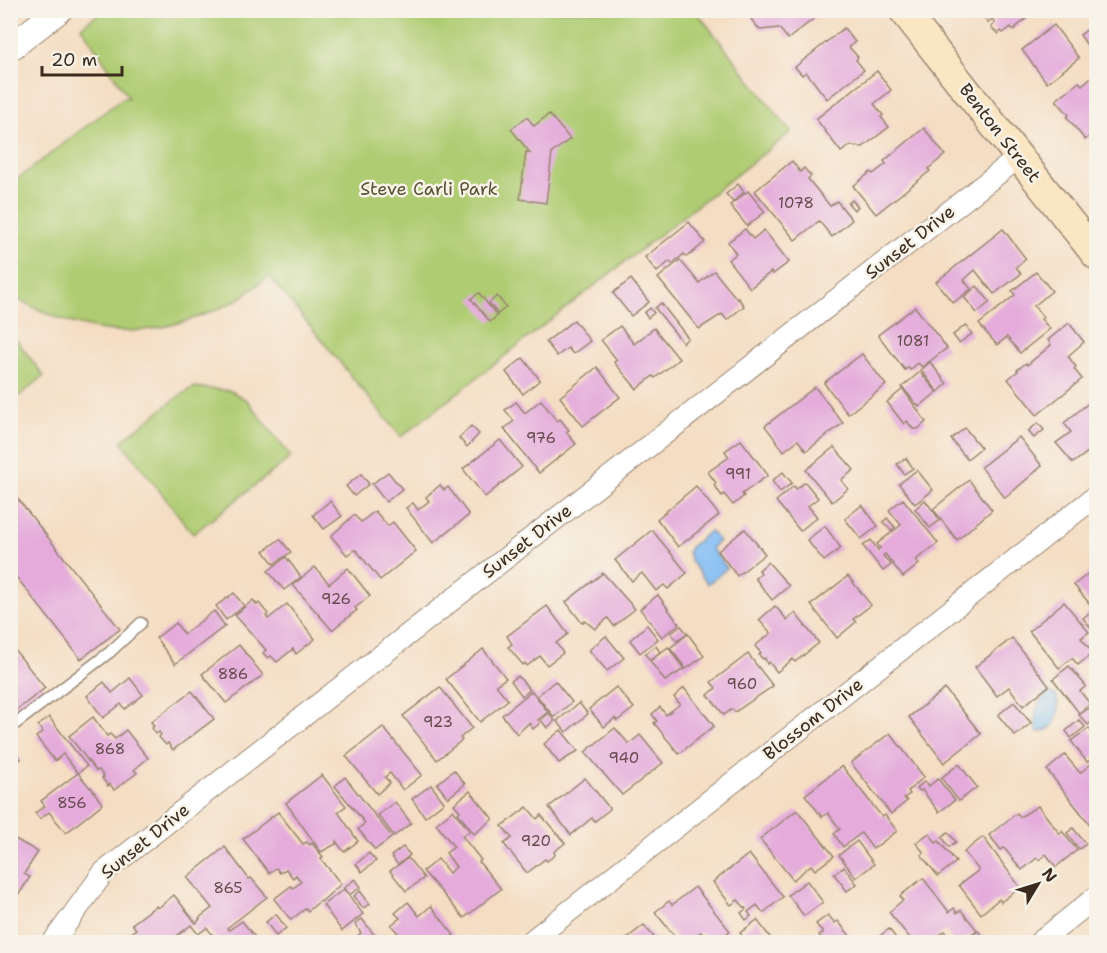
<svg xmlns="http://www.w3.org/2000/svg" width="1107" height="953" viewBox="0 0 1107 953" font-family="'Shantell Sans',sans-serif">
<style>
.green{fill:#afcc72;stroke:#757b48;stroke-width:1.5}
.water{fill:#82bdf4;stroke:#5e7489;stroke-width:1.5}
.building{fill:#e4abdb}
.lines{fill:none;stroke-linecap:round;stroke-linejoin:round}
.service-casing{stroke:#988470;stroke-width:13}
.minor-casing{stroke:#988470;stroke-width:23}
.tertiary-casing{stroke:#988470;stroke-width:28}
.secondary-casing{stroke:#988470;stroke-width:31}
.service{stroke:#fff;stroke-width:10}
.minor{stroke:#fff;stroke-width:21}
.tertiary{stroke:#fff;stroke-width:26}
.secondary{stroke:#fbe6c4;stroke-width:28}
.labels{text-anchor:middle;stroke-width:5;stroke-linejoin:round;paint-order:stroke}
.number-label{font-size:15px;fill:#654a4d}
.street-label{font-size:18px;fill:#3b2a1e;stroke:#f7f3e8}
.park-label{font-size:18px;fill:#585233;stroke:#f7f3e8}
</style>
<rect width="100%" height="100%" fill="#f7f3e8"/>
<filter id="ink" filterUnits="userSpaceOnUse"><feTurbulence type="fractalNoise" baseFrequency=".0167" numOctaves="2"/><feDisplacementMap in="SourceGraphic" scale="12" xChannelSelector="R" yChannelSelector="G"/><feConvolveMatrix kernelMatrix="1 2 1 2 8 2 1 2 1" color-interpolation-filters="sRGB"/></filter>
<filter id="wash" filterUnits="userSpaceOnUse"><feTurbulence type="fractalNoise" baseFrequency=".008" numOctaves="4" result="noise"/><feDisplacementMap in="SourceGraphic" scale="24" xChannelSelector="R" yChannelSelector="G"/><feGaussianBlur stdDeviation="1.35" result="paint"/><feColorMatrix in="noise" values="0 0 0 0 0 0 0 0 0 0 0 0 0 0 0 0 0 1.4 0 .05"/><feComposite in="paint" operator="in"/></filter>
<g filter="url(#wash)">
<rect width="100%" height="100%" fill="#f4ddc2"/>
<g class="green">
<path d="M102 11H696L791 132 401 437 269 276C258 284 247 295 235 301 192 323 137 339 88 327 61 321 35 308 11 296V184L123 98H129L81 27Z"/>
<polygon points="11,333 44,376 11,402"/>
<polygon points="194,387 231,391 247,400 291,457 193,534 121,441 179,396"/>
</g>
<g class="water">
<polygon points="710,531 719,541 711,548 727,568 708,584 691,562 688,552 690,547"/>
<polygon points="1096,657 1096,689 1088,679 1093,661"/>
<path d="M1050 692 1056 695C1061 711 1058 731 1038 732 1032 721 1036 705 1044 696L1043 693Z"/>
</g>
<g id="blocks">
<g class="building">
<polygon points="729,10 742,10 734,17"/>
<polygon points="762,10 819,10 821,13 788,39 779,28 760,30 751,19"/>
<polygon points="982,10 1036,10 1013,30 1011,27 1003,33 1001,31 998,34 991,27 995,23 992,19 988,22 980,12"/>
<polygon points="1096,23 1096,56 1095,57 1080,35"/>
<polygon points="1054,25 1079,58 1047,83 1022,50"/>
<polygon points="844,28 855,42 849,47 858,57 856,60 864,70 827,99 806,72 802,75 795,67"/>
<polygon points="877,71 891,90 874,104 883,115 881,117 889,127 863,147 850,146 841,152 816,119"/>
<polygon points="1096,73 1096,131 1085,140 1067,117 1069,115 1056,100 1079,82 1082,85"/>
<polygon points="549,114 570,139 552,153 546,203 520,199 526,152 530,153 511,129 527,117 534,126"/>
<polygon points="924,128 945,155 928,169 930,171 876,214 853,186 871,172 873,174 886,164 884,161"/>
<polygon points="792,161 800,172 804,168 811,176 808,179 830,206 837,201 852,220 832,237 819,221 795,240 755,191"/>
<polygon points="738,184 744,192 733,202 726,194"/>
<polygon points="748,191 765,212 747,226 730,205"/>
<polygon points="852,200 858,207 854,210 848,203"/>
<polygon points="689,222 705,242 691,254 686,256 684,254 672,264 670,261 657,272 645,257"/>
<polygon points="745,229 753,239 764,230 789,262 773,274 771,272 750,288 728,260 736,254 728,242"/>
<polygon points="1003,229 1026,259 1016,267 1021,274 994,294 975,270 964,280 971,289 953,303 936,282"/>
<polygon points="680,260 699,283 714,271 737,299 738,298 744,306 727,320 722,314 699,329 658,278"/>
<polygon points="1036,272 1052,291 1034,306 1043,317 1041,319 1050,329 1020,353 1007,337 997,345 979,324 1015,295 1012,291"/>
<polygon points="631,279 649,302 631,316 613,293"/>
<polygon points="977,286 990,302 977,313 964,297"/>
<polygon points="479,293 497,316 490,322 471,299"/>
<polygon points="497,296 506,307 498,314 489,303"/>
<polygon points="661,303 688,338 683,343 655,308"/>
<polygon points="915,307 947,348 922,367 918,363 910,370 908,367 905,370 878,335"/>
<polygon points="650,308 654,313 648,318 644,313"/>
<polygon points="574,320 590,341 573,354 568,348 557,356 546,342"/>
<polygon points="1069,323 1084,342 1068,356 1076,367 1074,369 1082,379 1037,415 1008,379 1018,371 1017,370 1026,363 1027,365 1051,345 1048,340"/>
<polygon points="966,325 972,334 959,343 953,335"/>
<polygon points="620,326 634,344 654,328 679,359 655,378 653,376 637,389 614,362 617,360 601,340"/>
<polygon points="862,354 886,385 848,414 824,383"/>
<polygon points="523,358 540,380 523,394 506,372"/>
<polygon points="930,362 947,384 938,392 921,370"/>
<polygon points="597,367 620,397 583,426 560,397"/>
<polygon points="920,372 937,392 919,407 902,387"/>
<polygon points="815,387 843,423 806,451 798,440 784,451 765,426"/>
<polygon points="903,389 926,422 918,429 913,429 907,421 904,424 887,402"/>
<polygon points="1096,397 1096,448 1089,454 1088,452 1073,463 1056,443 1071,432 1064,423"/>
<polygon points="541,400 557,421 560,419 569,430 566,432 576,444 539,473 504,429 514,421 505,410 516,402 525,413"/>
<polygon points="1038,423 1044,430 1034,438 1028,431"/>
<polygon points="471,426 479,434 467,447 459,438"/>
<polygon points="965,428 981,448 967,459 951,439"/>
<polygon points="1019,437 1042,466 1005,498 981,467"/>
<polygon points="500,440 522,467 485,497 463,469"/>
<polygon points="741,440 768,475 742,494 744,496 733,505 724,494 722,496 714,485 716,483 708,472 729,457 725,451"/>
<polygon points="834,447 854,470 841,480 848,489 832,502 806,470"/>
<polygon points="906,458 913,468 904,474 897,464"/>
<polygon points="917,470 933,490 915,504 899,484"/>
<polygon points="388,472 402,489 386,502 372,484"/>
<polygon points="783,472 792,483 780,492 772,481"/>
<polygon points="361,474 369,484 354,496 346,486"/>
<polygon points="969,480 992,510 957,540 933,509"/>
<polygon points="805,482 818,498 808,506 817,517 800,531 776,501 794,486 796,489"/>
<polygon points="440,485 444,490 448,487 469,515 433,543 406,508 413,503 418,510 429,501 426,497"/>
<polygon points="696,486 719,515 678,547 657,519"/>
<polygon points="10,489 120,629 81,659 10,569"/>
<polygon points="903,499 938,543 916,560 919,564 903,577 885,554 883,556 891,565 883,571 863,546 871,540 878,550 880,548 877,544 901,525 889,510"/>
<polygon points="925,500 940,520 930,528 915,509"/>
<polygon points="330,501 342,516 324,529 313,515"/>
<polygon points="862,505 878,526 861,539 845,519"/>
<polygon points="375,511 388,526 393,522 416,551 380,580 357,551 354,550 347,555 331,536 354,515 361,522"/>
<polygon points="887,518 895,527 891,531 883,522"/>
<polygon points="825,526 841,548 824,561 807,540"/>
<polygon points="745,529 765,554 737,576 718,551"/>
<polygon points="652,530 687,573 668,589 664,585 656,591 642,573 632,581 615,560"/>
<polygon points="280,539 291,552 274,564 264,551"/>
<polygon points="286,557 301,577 284,590 268,571"/>
<polygon points="768,562 789,586 772,600 755,578 761,573 759,570"/>
<polygon points="315,567 329,584 348,568 370,596 355,608 357,610 332,630 293,585"/>
<polygon points="1096,567 1096,634 1083,618 1094,609 1074,585"/>
<polygon points="603,573 635,609 614,626 608,618 595,629 585,621 582,623 566,602"/>
<polygon points="848,576 871,605 853,619 856,622 837,638 811,605"/>
<polygon points="234,593 244,606 226,620 216,606"/>
<polygon points="658,595 679,624 662,637 640,609"/>
<polygon points="253,600 257,605 259,603 268,614 266,616 268,619 287,604 315,639 296,654 293,649 277,662 271,656 268,658 263,653 266,650 235,615"/>
<polygon points="1064,602 1089,632 1081,638 1093,653 1078,665 1072,658 1059,668 1029,631"/>
<polygon points="547,606 568,634 556,643 563,653 547,665 540,656 527,666 525,663 523,665 508,647 512,644 507,636"/>
<polygon points="775,606 787,620 795,613 819,643 795,662 793,659 777,672 769,662 767,664 765,658 763,659 759,655 761,653 755,646 771,633 759,620"/>
<polygon points="214,611 225,626 175,664 156,638 176,623 184,634"/>
<polygon points="647,625 658,639 640,653 630,640"/>
<polygon points="681,626 687,633 677,641 671,633"/>
<polygon points="688,634 704,656 686,669 670,648"/>
<polygon points="606,636 624,658 607,671 589,650"/>
<polygon points="1012,638 1049,686 1023,706 1009,687 997,696 975,667"/>
<polygon points="10,644 45,688 10,715"/>
<polygon points="239,645 263,675 226,703 202,674"/>
<polygon points="656,646 660,652 650,660 645,654"/>
<polygon points="668,647 684,669 665,681 650,661"/>
<polygon points="483,649 506,678 496,685 508,700 480,722 446,679"/>
<polygon points="748,654 773,686 735,712 732,709 724,715 708,695 716,688 711,682"/>
<polygon points="1069,666 1086,686 1080,691 1090,704 1079,713 1053,679"/>
<polygon points="518,676 530,690 522,696 511,681"/>
<polygon points="130,678 143,695 125,709 121,704 103,718 87,696 104,682 112,693"/>
<polygon points="555,681 572,702 554,717 537,696"/>
<polygon points="440,687 472,728 460,738 462,740 437,760 403,716"/>
<polygon points="616,687 634,708 617,721 615,718 604,727 589,709"/>
<polygon points="684,688 714,726 679,754 654,723 657,721 652,714 660,707 666,715 680,704 674,697"/>
<polygon points="945,689 981,734 944,763 909,717"/>
<polygon points="192,691 214,719 173,750 168,743 166,745 159,737 161,735 159,732 156,734 152,728 154,726 151,722"/>
<polygon points="532,691 548,712 538,720 540,723 533,729 529,723 517,734 502,715"/>
<polygon points="1014,702 1031,723 1015,736 998,715"/>
<polygon points="579,703 588,714 566,732 557,721"/>
<polygon points="1089,708 1096,718 1088,725 1079,715"/>
<polygon points="549,713 555,721 547,728 541,720"/>
<polygon points="49,717 87,766 78,773 63,754 55,761 36,737 43,732 38,726"/>
<polygon points="93,717 107,736 110,734 115,739 126,730 148,758 134,770 137,773 114,790 110,784 108,786 102,778 104,777 99,770 96,771 69,736"/>
<polygon points="1079,720 1085,727 1071,738 1066,731"/>
<polygon points="383,727 422,775 403,790 390,773 385,777 390,783 377,794 346,756"/>
<polygon points="615,728 629,744 640,735 663,763 622,795 585,752"/>
<polygon points="1089,728 1096,738 1096,755 1087,762 1071,741"/>
<polygon points="561,730 578,751 559,763 544,744"/>
<polygon points="890,733 924,777 908,791 910,794 904,798 907,801 891,814 851,763"/>
<polygon points="14,751 21,759 13,765 10,762 10,753"/>
<polygon points="1065,755 1080,773 1091,764 1096,770 1096,832 1047,770"/>
<polygon points="959,764 977,787 959,801 941,778"/>
<polygon points="842,766 882,817 885,815 897,831 873,849 861,833 843,847 834,834 840,829 828,813 822,817 805,795"/>
<polygon points="454,770 465,784 448,798 437,784"/>
<polygon points="78,773 90,788 91,787 102,804 66,833 49,812 40,819 35,813 45,806 41,801"/>
<polygon points="322,775 346,806 338,812 358,841 344,852 336,841 336,844 321,852 286,803"/>
<polygon points="345,777 392,837 375,850 358,829 365,823 335,786"/>
<polygon points="585,778 610,809 595,821 592,818 571,835 549,807"/>
<polygon points="938,779 955,800 939,812 922,790 920,791 917,788 925,781 929,786"/>
<polygon points="431,785 444,802 425,817 412,799"/>
<polygon points="470,791 493,819 474,834 458,813 460,811 454,804"/>
<polygon points="395,802 411,823 394,836 378,815"/>
<polygon points="1038,806 1060,834 1062,831 1077,850 1056,867 1046,854 1039,860 1037,858 1022,870 1004,848 1001,850 989,835 1017,813 1020,817"/>
<polygon points="527,807 537,819 541,815 565,843 554,852 555,855 547,861 545,859 527,873 504,844 512,838 502,826"/>
<polygon points="453,810 470,831 462,836 481,860 479,862 501,889 464,918 423,871 438,859 449,873 456,867 446,853 454,847 436,824"/>
<polygon points="797,810 834,856 815,870 811,865 793,880 760,839"/>
<polygon points="278,812 303,844 307,842 310,845 312,843 323,857 321,859 341,884 321,902 320,901 308,911 306,908 291,920 274,899 291,886 293,888 301,882 296,875 293,878 286,869 280,873 276,868 269,873 243,839"/>
<polygon points="1073,828 1086,844 1079,849 1067,833"/>
<polygon points="948,832 956,842 949,847 942,837"/>
<polygon points="929,833 936,843 939,841 956,862 938,876 921,855 924,853 916,843"/>
<polygon points="10,836 38,852 24,874 30,877 19,894 10,889"/>
<polygon points="983,837 1020,887 1001,902 999,899 981,914 959,885 979,870 964,852"/>
<polygon points="857,841 874,864 856,878 839,855"/>
<polygon points="225,847 249,879 251,878 267,897 227,928 229,930 242,921 258,941 219,942 207,928 198,934 191,925 169,942 117,942 136,929 132,924 156,906 158,908 174,895 196,923 200,919 199,918 212,908 187,877"/>
<polygon points="403,847 410,855 398,865 391,856"/>
<polygon points="369,853 376,861 362,872 356,864"/>
<polygon points="749,854 783,897 763,913 757,905 748,912 751,916 746,920 741,913 746,909 738,900 731,905 713,882"/>
<polygon points="408,858 424,878 406,891 390,871"/>
<polygon points="844,867 857,884 847,891 834,874"/>
<polygon points="923,878 949,912 954,908 957,913 961,910 977,930 961,942 954,942 945,931 930,942 913,942 889,912 903,900 900,896"/>
<polygon points="355,879 361,887 349,895 344,888"/>
<polygon points="807,881 823,902 804,916 788,895"/>
<polygon points="695,887 730,931 715,942 709,942 701,932 695,936 698,940 695,942 679,942 655,912 669,901 672,905"/>
<polygon points="344,889 363,914 342,931 323,905"/>
<polygon points="360,891 370,904 363,908 354,896"/>
<polygon points="408,902 419,916 431,906 454,935 445,942 395,942 391,938 398,933 391,925 400,918 395,913"/>
<polygon points="276,914 286,928 276,936 266,922"/>
<polygon points="828,915 835,923 838,921 855,942 825,942 819,935 823,933 816,924"/>
<polygon points="362,919 376,937 369,942 349,942 361,933 355,924"/>
<polygon points="757,920 773,941 771,942 747,942 740,933"/>
<polygon points="644,925 658,942 622,942"/>
<polygon points="889,929 899,942 872,942"/>
<polygon points="978,931 987,942 974,942 970,937"/>
<polygon points="381,935 386,942 371,942 375,940"/>
</g>
</g>
</g>
<g filter="url(#ink)">
<use href="#blocks" fill-opacity="0" stroke="#988470" stroke-width="1.5"/>
<g class="lines">
<defs>
<polyline id="service" points="10,728 110,652 141,623"/>
<g id="minor">
<polyline points="53,942 104,872 1019,157"/>
<polyline points="530,942 1096,496"/>
<polyline points="1040,942 1096,897"/>
</g>
<polyline id="tertiary" points="10,48 59,10"/>
<polyline id="secondary" points="903,10 1096,255"/>
</defs>
<use href="#service" class="service-casing"/>
<use href="#minor" class="minor-casing"/>
<use href="#tertiary" class="tertiary-casing"/>
<use href="#secondary" class="secondary-casing"/>
<use href="#service" class="service"/>
<use href="#minor" class="minor"/>
<use href="#tertiary" class="tertiary"/>
<use href="#secondary" class="secondary"/>
</g>
</g>
<g class="labels">
<g class="number-label">
<text x="796" y="208">1078</text>
<text x="913" y="346">1081</text>
<text x="541" y="443">976</text>
<text x="738" y="479">991</text>
<text x="336" y="604">926</text>
<text x="233" y="679">886</text>
<text x="742" y="689">960</text>
<text x="438" y="727">923</text>
<text x="110" y="754">868</text>
<text x="624" y="763">940</text>
<text x="72" y="808">856</text>
<text x="536" y="846">920</text>
<text x="228" y="893">865</text>
</g>
<g class="street-label">
<text transform="translate(1000 133) rotate(52)" y="6">Benton Street</text>
<text transform="translate(910 242) rotate(-38)" y="6">Sunset Drive</text>
<text transform="translate(527 541) rotate(-38)" y="6">Sunset Drive</text>
<text transform="translate(813 719) rotate(-38)" y="6">Blossom Drive</text>
<text transform="translate(145 841) rotate(-39)" y="6">Sunset Drive</text>
</g>
<g class="park-label">
<text x="429" y="195">Steve Carli Park</text>
</g>
</g>
<rect width="1107" height="953" fill="none" stroke="#f7f3e8" stroke-width="36"/>
<g transform="translate(1038 884) rotate(52)" stroke="#f7f3e8" stroke-width="4.5" paint-order="stroke">
<path d="M0-4.5L10 22L0 15L-10 22Z" fill="#3b2a1e"/>
<text y="-9" font-size="16" font-weight="bold" text-anchor="middle" fill="#3b2a1e">N</text>
</g>
<path d="M42 66v9h80v-9" fill="none" stroke="#3b2a1e" stroke-width="3"/>
<text x="51" y="66" font-size="18" fill="#3b2a1e" stroke="#f7f3e8" stroke-width="4.5" paint-order="stroke">20 m</text>
</svg>
